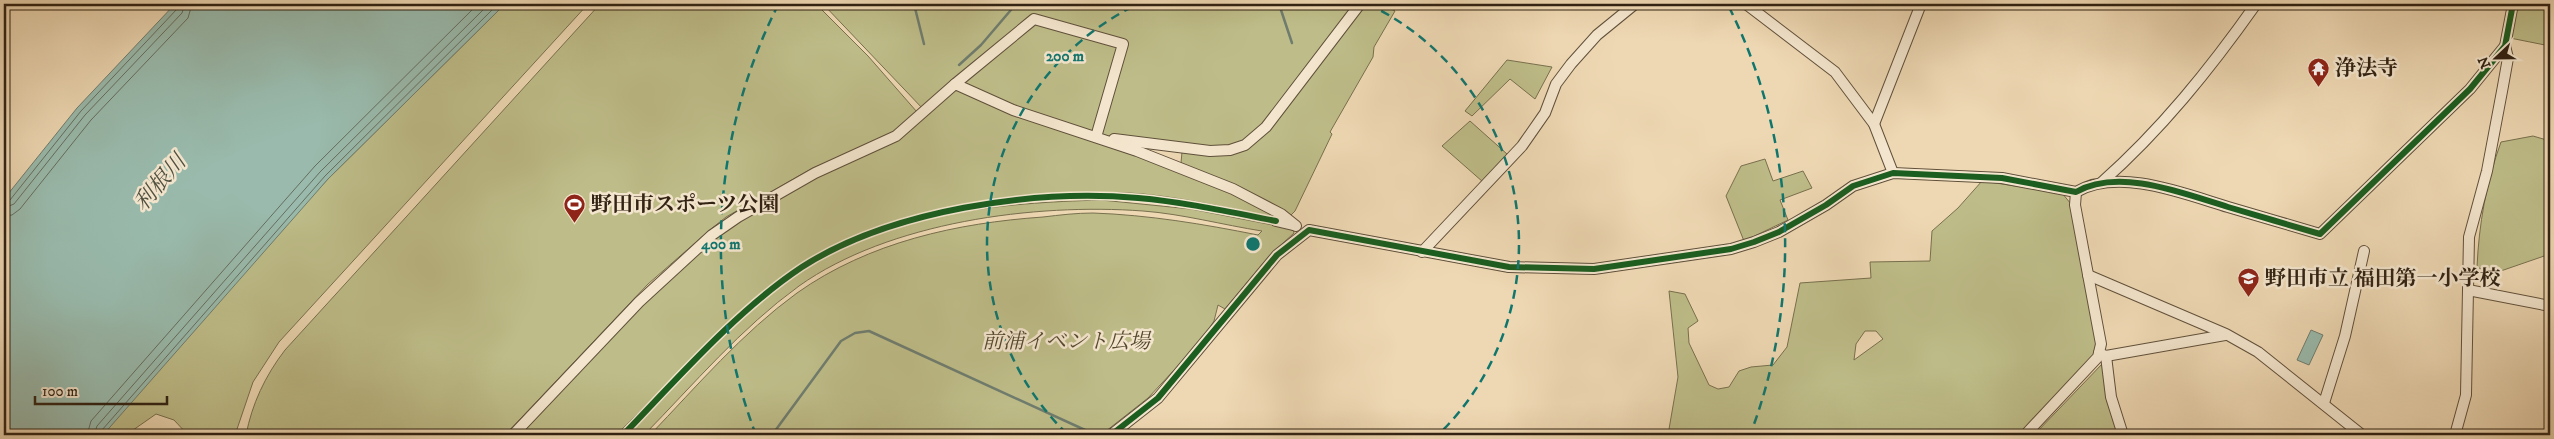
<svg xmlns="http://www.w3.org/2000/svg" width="2554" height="439" viewBox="0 0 2554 439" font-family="'IM FELL DW Pica','Noto Serif JP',serif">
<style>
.green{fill:#bebd89;stroke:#78704e;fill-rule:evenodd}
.water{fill:#99baac;stroke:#6f7d6f}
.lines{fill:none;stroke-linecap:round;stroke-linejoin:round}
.shore{stroke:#656e60;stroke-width:1}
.stream{stroke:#6f7d6f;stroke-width:2.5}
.minor-casing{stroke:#60503b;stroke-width:12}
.minor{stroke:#f4e6ce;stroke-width:10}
.cycleway-casing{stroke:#f4e6ce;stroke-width:9}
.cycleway{stroke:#1b5e20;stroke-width:6}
.ring{fill:none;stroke:#0f766e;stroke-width:2.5;stroke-dasharray:9 6}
.labels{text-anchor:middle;stroke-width:5;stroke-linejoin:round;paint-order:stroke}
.poi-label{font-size:21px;font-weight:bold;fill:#312213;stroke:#f4e6ce;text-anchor:start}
.park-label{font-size:21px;font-style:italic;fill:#544930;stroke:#f4e6ce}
.water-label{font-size:22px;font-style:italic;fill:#505041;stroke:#f4e6ce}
.centre{fill:#0f766e;stroke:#f4e6ce;stroke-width:2.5}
.ring-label{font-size:15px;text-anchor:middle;font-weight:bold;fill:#0f766e;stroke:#f4e6ce;stroke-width:5;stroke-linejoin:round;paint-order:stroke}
</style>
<rect width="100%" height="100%" fill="#eed8b3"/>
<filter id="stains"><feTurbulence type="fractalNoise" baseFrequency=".004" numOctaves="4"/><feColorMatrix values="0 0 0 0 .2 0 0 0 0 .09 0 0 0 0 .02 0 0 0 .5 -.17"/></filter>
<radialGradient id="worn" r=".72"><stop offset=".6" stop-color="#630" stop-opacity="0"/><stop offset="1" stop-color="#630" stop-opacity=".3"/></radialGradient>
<g class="green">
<polygon points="505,4 588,4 279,342 253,382 235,435 188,435 174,420 156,414 126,435 84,435 328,179"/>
<path d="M600 4H816L868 56 917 112 891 135 813 168 726 217 711 229 648 284 505 435H246C252 404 265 376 285 350Z"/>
<polygon points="823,4 1356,4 1251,139 1226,149 1102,137 1100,133 1127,43 1041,18 924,110"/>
<polygon points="1363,4 1382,4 1395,11 1374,47 1373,57 1330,132 1332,134 1295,211 1289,217 1181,163 1182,152 1246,148"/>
<polygon points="2538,4 2550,4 2550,46 2510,38 2508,17 2518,10"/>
<polygon points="1031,23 1119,45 1094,135 1031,114 961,82"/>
<polygon points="1507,60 1552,67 1535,99 1510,79 1472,116 1465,111"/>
<path d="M954 89 1203 179 1288 222C1240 210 1192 199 1143 194 1109 191 1075 193 1041 196 957 203 868 220 797 269 731 314 673 379 616 435H516L639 304 722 230 817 175 881 147Z"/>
<polygon points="1470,121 1507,154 1483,182 1442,146"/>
<path d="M2533 136 2550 141V254L2492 274 2477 267C2479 224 2486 183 2501 142Z"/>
<polygon points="1765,159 1773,181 1803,171 1812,188 1780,200 1788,220 1744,241 1726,196 1741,166"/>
<path d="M1982 181 2062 193 2071 204 2096 334V349L2094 358 2020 435H1668L1678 377 1669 291 1685 294 1698 321 1688 328 1689 343 1709 385 1718 389 1729 387 1739 371 1751 367 1773 365 1787 347 1800 283 1871 278 1870 262 1930 261 1932 231 1958 208ZM1865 331H1876L1883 339 1854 360 1856 344Z"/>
<path d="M1101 200 1191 209 1293 229 1294 233 1270 255 1225 309 1218 305 1214 321 1201 341 1148 398 1101 435H650C697 386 742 333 797 293 869 242 957 223 1043 217 1060 215 1076 213 1093 213 1149 215 1203 224 1258 235L1262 231C1223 225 1183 214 1143 211 1035 203 889 222 799 286 741 328 694 384 644 435H628C684 378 738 314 805 269 892 212 1001 203 1101 200Z"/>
<polygon points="2103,363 2104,363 2118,435 2034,435"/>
</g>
<g class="water">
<polygon points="175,4 505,4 328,179 103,435 4,435 4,199 77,108"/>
<polygon points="2311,330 2323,335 2309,365 2297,360"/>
</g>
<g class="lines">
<g class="shore">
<polyline points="4,202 10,200 81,111 177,9 179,4"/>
<polyline points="4,208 14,204 85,115 182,13 185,4"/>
<polyline points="4,216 12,215 20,209 91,120 188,18 192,4"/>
<polyline points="87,435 91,421 315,166 478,4"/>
<polyline points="94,435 97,426 320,172 489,4"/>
<polyline points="101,435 102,430 325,176 498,4"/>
</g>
<g class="stream">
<polyline points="914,4 924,44"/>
<polyline points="1279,4 1292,43"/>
<polyline points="959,65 981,45 1016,4"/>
<polyline points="772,435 841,341 855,333 869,331 1096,435"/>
</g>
<defs>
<g id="minor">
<polyline points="1746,4 1835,72 1874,124 1893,173"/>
<polyline points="955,84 1034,19 1123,44 1096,137"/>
<polyline points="1874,124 1921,4"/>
<polyline points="1114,139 1210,151 1230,150 1245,145 1266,127 1360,4"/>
<path d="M2101 183C2161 130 2210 69 2256 4"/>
<polyline points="1276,221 1293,225"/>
<polyline points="1422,252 1522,146 1545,113 1556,84 1571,64 1597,35 1635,4"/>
<polyline points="2088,275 2226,334 2258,352 2362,435"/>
<polyline points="2468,290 2550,306"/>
<polyline points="2099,353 2106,356 2225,335"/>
<polyline points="2106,356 2111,397 2123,435"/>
<polyline points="2324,403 2345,336 2364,251"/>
<polyline points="513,435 639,302 712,235 738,217 815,173 896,136 955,84 1013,110 1137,151 1233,189 1281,214 1296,226"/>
<path d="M1111 435 1158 398 1277 255 1309 230 1509 267 1594 269 1731 249 1754 242 1779 232 1826 205 1853 186 1893 173 2002 178 2076 192C2119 167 2185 194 2228 207 2259 216 2289 225 2320 234L2470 89 2505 46 2513 4"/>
<polyline points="2025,435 2098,357 2101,344 2075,205 2076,192"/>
<polyline points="2455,435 2466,395 2469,237 2487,171 2503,86 2508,58 2505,46"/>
</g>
</defs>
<use href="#minor" class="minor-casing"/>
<use href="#minor" class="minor"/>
<defs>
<g id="cycleway">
<path d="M623 435C677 379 737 310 802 267 891 210 1033 189 1138 198 1184 202 1230 212 1276 221"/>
<path d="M1111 435 1158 398 1277 255 1309 230 1509 267 1594 269 1731 249 1754 242 1779 232 1826 205 1853 186 1893 173 2002 178 2076 192C2119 167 2185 194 2228 207 2259 216 2289 225 2320 234L2470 89 2505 46 2513 4"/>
</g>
</defs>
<use href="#cycleway" class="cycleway-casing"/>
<use href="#cycleway" class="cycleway"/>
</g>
<g class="ring">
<path d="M1067 434A266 266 0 0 1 1138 4M1368 4A266 266 0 0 1 1439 434"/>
<path d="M756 435A532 532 0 0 1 777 7M1729 7A532 532 0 0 1 1750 435"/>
</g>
<defs>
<symbol id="temple-pin" viewBox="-11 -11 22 30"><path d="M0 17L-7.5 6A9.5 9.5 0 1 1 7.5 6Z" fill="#8f2418" stroke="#f4e6ce"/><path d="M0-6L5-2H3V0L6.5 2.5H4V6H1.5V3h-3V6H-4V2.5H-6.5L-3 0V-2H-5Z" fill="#fff"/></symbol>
<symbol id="stadium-pin" viewBox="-11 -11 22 30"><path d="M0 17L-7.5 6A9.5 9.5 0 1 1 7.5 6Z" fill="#8f2418" stroke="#f4e6ce"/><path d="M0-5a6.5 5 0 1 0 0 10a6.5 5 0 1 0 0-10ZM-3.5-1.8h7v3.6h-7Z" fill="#fff"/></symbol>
<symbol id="school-pin" viewBox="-11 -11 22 30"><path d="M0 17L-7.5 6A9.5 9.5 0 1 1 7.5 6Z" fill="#8f2418" stroke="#f4e6ce"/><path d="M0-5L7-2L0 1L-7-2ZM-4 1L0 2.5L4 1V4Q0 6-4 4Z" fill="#fff"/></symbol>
</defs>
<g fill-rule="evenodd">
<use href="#temple-pin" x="2306" y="56" width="25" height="34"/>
<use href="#stadium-pin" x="562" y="192" width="25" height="34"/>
<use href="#school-pin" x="2236" y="266" width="25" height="34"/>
</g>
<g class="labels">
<g class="poi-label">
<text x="2335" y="75">浄法寺</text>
<text x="591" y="211">野田市スポーツ公園</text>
<text x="2265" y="285">野田市立 福田第一小学校</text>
</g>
<g class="park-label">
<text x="1066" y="348">前浦イベント広場</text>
</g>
<g class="water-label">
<text transform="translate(159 182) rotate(-49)" y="8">利根川</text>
</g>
</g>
<circle cx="1253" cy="244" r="8" class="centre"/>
<g class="ring-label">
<text x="1065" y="61">200 m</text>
<text x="721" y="249">400 m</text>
</g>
<rect width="2554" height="439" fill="none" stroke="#eed8b3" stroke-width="20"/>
<rect x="5" y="5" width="2544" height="429" fill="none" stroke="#312213" stroke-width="2.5"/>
<rect x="10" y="10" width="2534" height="419" fill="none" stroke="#312213"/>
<g transform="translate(2496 58) rotate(248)" stroke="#f4e6ce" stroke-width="4" paint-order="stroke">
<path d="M0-4L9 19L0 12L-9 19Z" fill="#312213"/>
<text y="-8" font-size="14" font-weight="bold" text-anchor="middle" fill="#312213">N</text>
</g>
<path d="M35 396v8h132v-8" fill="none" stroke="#312213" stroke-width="2.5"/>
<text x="42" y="396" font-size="15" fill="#312213" stroke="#f4e6ce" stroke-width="4" paint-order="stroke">100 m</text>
<rect width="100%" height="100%" filter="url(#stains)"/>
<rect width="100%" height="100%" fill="url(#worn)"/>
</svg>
